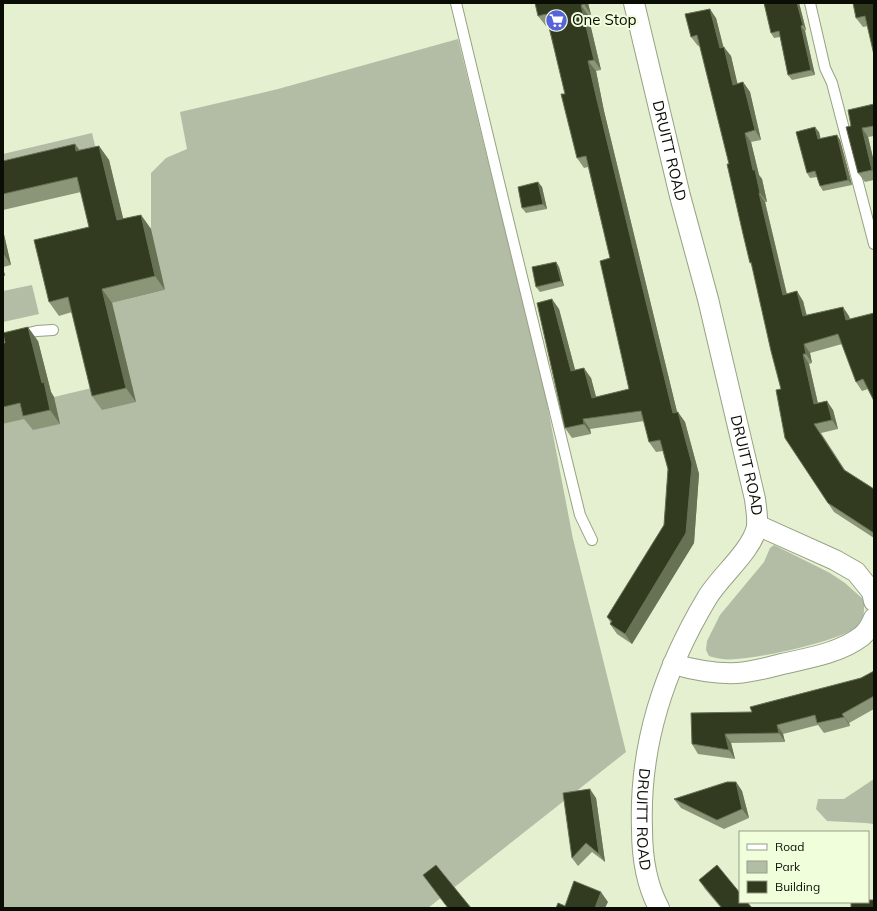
<svg xmlns="http://www.w3.org/2000/svg" width="877" height="911" viewBox="0 0 877 911" font-family="Mulish,sans-serif">
<style>
.green{fill:#b3bca5}
.lines{fill:none;stroke-linecap:round;stroke-linejoin:round}
.lane-casing{stroke:#96a283;stroke-width:12}
.street-casing{stroke:#96a283;stroke-width:22}
.lane{stroke:#fff;stroke-width:10}
.street{stroke:#fff;stroke-width:20}
.wall{fill:#8b9678}
.shaded-wall{fill:#677154}
.building{fill:#323b20;stroke:#677154}
.labels{text-anchor:middle;stroke-width:4;stroke-linejoin:round;paint-order:stroke}
.poi-label{font-size:15px;fill:#0a0d04;stroke:#f1fedc;text-anchor:start}
.street-label{font-size:15px;fill:#0a0d04;stroke:#f1fedc}
</style>
<rect width="100%" height="100%" fill="#e4f0cf"/>
<g class="green">
<polygon points="458,39 545,393 573,539 626,752 428,908 3,908 3,424 30,417 60,424 54,397 96,387 112,303 165,290 151,229 151,173 166,158 187,149 180,112 278,89"/>
<polygon points="92,133 99,162 3,187 3,154"/>
<polygon points="32,285 39,314 3,322 3,291"/>
<path d="M774 545 830 573 845 583 864 600C864 610 865 619 858 626 841 641 760 658 736 659 727 660 718 659 709 656L706 650 707 641 720 615 764 562 770 548Z"/>
<polygon points="874,779 874,824 866,823 827,821 816,809 818,799 844,799"/>
</g>
<g class="lines">
<defs>
<g id="lane">
<polyline points="456,3 504,203 580,515 592,540"/>
<polyline points="810,3 825,68 832,83 874,244"/>
<polyline points="3,339 37,331 53,330"/>
</g>
<g id="street">
<path id="s1" d="M634 3 680 196 708 299 755 499C756 508 758 518 757 527 751 552 720 576 707 598 664 670 639 745 642 829 642 856 646 884 659 908"/>
<polyline points="757,525 835,560 856,572 872,592 874,601"/>
<path d="M673 664C694 670 715 674 737 673 752 672 767 668 782 664 809 658 840 653 862 636 868 631 871 625 874 618"/>
</g>
</defs>
<use href="#lane" class="lane-casing"/>
<use href="#street" class="street-casing"/>
<use href="#lane" class="lane"/>
<use href="#street" class="street"/>
</g>
<g class="wall">
<polygon points="535,3 588,3 591,15 588,15 601,70 596,71 604,111 677,412 685,422 699,474 694,543 632,644 617,634 610,624 611,623 607,617 664,525 668,469 663,451 656,452 649,442 644,421 590,429 591,434 572,438 565,428 559,309 575,370 591,378 596,397 629,389 610,258 588,167 584,168 577,158 565,94 548,25 546,26 538,16"/>
<polygon points="764,3 799,3 806,30 805,31 815,75 792,80 788,75 780,37 774,38 771,33"/>
<polygon points="874,3 868,26 863,27 856,18"/>
<polygon points="716,18 723,47 731,56 737,84 743,82 750,92 761,140 751,142 759,175 762,179 767,202 765,202 787,294 803,301 807,316 849,316 868,389 862,391 856,382 842,344 810,353 812,363 809,364 818,403 833,410 838,429 821,433 845,470 874,489 874,538 834,512 828,503 781,389 752,265 750,263 729,164 700,45 698,46 691,37"/>
<polygon points="874,104 874,136 868,137 874,162 874,180 865,182 858,173 851,126"/>
<polygon points="819,132 820,139 837,135 840,140 852,185 823,191 820,186 817,177 810,178 807,173"/>
<polygon points="75,144 79,150 99,146 109,160 123,219 141,215 151,229 165,290 112,303 136,402 102,410 92,396 72,312 59,316 49,302 89,227 81,192 3,210 3,161"/>
<polygon points="538,182 542,187 547,209 526,213 522,208"/>
<polygon points="3,230 11,265 3,267 5,276 3,276"/>
<polygon points="556,262 559,267 564,286 540,292 536,287"/>
<polygon points="38,341 51,392 54,397 60,424 33,430 24,419 3,424 3,343"/>
<polygon points="874,671 874,709 849,723 850,726 824,733 818,725 783,734 785,742 731,743 735,759 698,754 692,744 752,712 861,678"/>
<polygon points="736,782 742,791 749,818 724,829 681,808 674,799"/>
<polygon points="596,798 605,862 592,852 578,866 572,858"/>
<polygon points="699,880 752,908 721,908 705,889"/>
</g>
<g class="shaded-wall">
<polygon points="583,3 588,3 591,15 584,4"/>
<polygon points="797,3 799,3 806,30 803,25"/>
<polygon points="581,5 588,15 601,70 594,60"/>
<polygon points="710,9 716,18 726,57 720,48"/>
<polygon points="801,26 805,31 815,75 811,70"/>
<polygon points="724,47 731,56 740,94 733,85"/>
<polygon points="588,61 596,71 604,111 680,424 673,413 597,100"/>
<polygon points="743,82 750,92 761,140 755,130"/>
<polygon points="815,127 819,132 822,144 818,139"/>
<polygon points="862,128 868,137 874,162 874,173 872,170"/>
<polygon points="745,133 751,142 759,175 762,179 767,202 760,193 753,170"/>
<polygon points="837,135 840,140 852,185 848,180"/>
<polygon points="75,144 85,158 76,151"/>
<polygon points="99,146 109,160 127,234 117,220"/>
<polygon points="538,182 542,187 547,209 543,204"/>
<polygon points="759,193 765,202 789,304 783,295"/>
<polygon points="141,215 151,229 165,290 155,276"/>
<polygon points="3,230 11,265 3,253"/>
<polygon points="556,262 559,267 564,286 561,281"/>
<polygon points="3,267 5,276 3,273"/>
<polygon points="102,289 112,303 136,402 126,388"/>
<polygon points="797,291 803,301 809,326 803,316"/>
<polygon points="552,299 559,309 578,381 571,371"/>
<polygon points="843,307 849,316 852,329 846,320"/>
<polygon points="28,327 38,341 51,392 54,397 60,424 50,410 42,383"/>
<polygon points="804,344 810,353 812,363 806,354"/>
<polygon points="803,354 809,364 820,413 814,404"/>
<polygon points="584,368 591,378 599,408 592,398"/>
<polygon points="827,401 833,410 838,429 832,420"/>
<polygon points="678,412 685,422 699,474 694,543 632,644 625,634 686,533"/>
<polygon points="583,419 590,429 591,434 584,424"/>
<polygon points="842,714 849,723 850,726"/>
<polygon points="777,725 783,734 785,742 779,733"/>
<polygon points="725,734 731,743 735,759 729,750"/>
<polygon points="736,782 742,791 749,818 742,809"/>
<polygon points="590,789 596,798 605,862 599,854"/>
<polygon points="601,892 608,902 605,908 595,908"/>
</g>
<g class="building">
<polygon points="535,3 583,3 584,4 581,5 594,60 588,61 597,100 673,413 678,412 692,464 686,533 625,634 610,624 612,621 607,617 664,525 668,469 660,440 649,442 641,411 583,419 584,424 565,428 537,303 552,299 571,371 584,368 592,398 629,389 600,261 610,258 586,156 577,158 561,94 565,94 546,14 538,16"/>
<polygon points="764,3 797,3 803,25 801,26 811,70 788,75 779,31 771,33"/>
<polygon points="853,3 874,3 874,55 865,16 856,18"/>
<polygon points="710,9 720,48 724,47 733,85 743,82 755,130 745,133 753,170 755,170 760,193 759,193 783,295 797,291 803,316 843,307 846,320 874,313 874,401 863,379 856,382 838,334 804,344 806,354 803,354 814,404 827,401 832,420 814,424 844,470 874,489 874,533 828,503 785,438 776,390 781,389 771,351 751,262 750,263 743,234 727,164 729,164 697,35 691,37 685,14"/>
<polygon points="874,104 874,126 862,128 872,170 858,173 846,127 851,126 848,110"/>
<polygon points="815,127 818,139 837,135 848,180 820,186 815,171 807,173 796,132"/>
<polygon points="75,144 76,151 99,146 117,220 141,215 155,276 102,289 126,388 92,396 68,297 49,302 34,240 89,227 77,177 3,194 3,161"/>
<polygon points="538,182 543,204 522,208 518,187"/>
<polygon points="556,262 561,281 536,287 532,267"/>
<polygon points="28,327 42,383 44,382 50,410 23,416 20,403 3,407 3,343 5,343 3,333"/>
<polygon points="874,671 874,696 842,714 844,717 817,723 815,715 777,725 779,733 725,734 729,750 692,744 691,713 752,712 750,707 861,678"/>
<polygon points="727,782 736,782 742,809 717,820 674,799"/>
<polygon points="590,789 599,854 586,843 572,858 563,793"/>
<polygon points="436,865 471,908 448,908 423,875"/>
<polygon points="717,865 740,893 740,902 747,902 752,908 722,908 699,880"/>
<polygon points="574,881 601,892 595,908 556,908 558,903 565,906"/>
<polygon points="868,900 874,900 874,908 851,908 851,902 868,902"/>
</g>
<defs>
<symbol id="supermarket-disc" viewBox="-11 -11 22 22"><circle r="9.5" fill="#5663da" stroke="#f1fedc"/><path d="M-6-5.5h2.5l.6 2H6L4.5 2H-2.5L-4.4-4H-6ZM-1.5 3.2a1.3 1.3 0 1 0 .1 0ZM3 3.2a1.3 1.3 0 1 0 .1 0Z" fill="#fff"/></symbol>
</defs>
<g fill-rule="evenodd">
<use href="#supermarket-disc" x="544" y="8" width="25" height="25"/>
</g>
<g class="labels">
<g class="poi-label">
<text x="572" y="25">One Stop</text>
</g>
<g class="street-label">
<text dy="5" stroke="none"><textPath href="#s1" startOffset="152">DRUITT ROAD</textPath></text>
<text dy="5" stroke="none"><textPath href="#s1" startOffset="476">DRUITT ROAD</textPath></text>
<text dy="5" stroke="none"><textPath href="#s1" startOffset="860">DRUITT ROAD</textPath></text>
</g>
</g>
<rect width="877" height="911" fill="none" stroke="#0a0d04" stroke-width="8"/>
<rect x="739" y="831" width="130" height="72" fill="#f1fedc" stroke="#959e86"/>
<rect x="747" y="844" width="20" height="6" fill="#ffffff" stroke="#959e86"/>
<text x="775" y="851" font-size="12" fill="#0a0d04">Road</text>
<rect x="747" y="861" width="20" height="12" fill="#b3bca5" stroke="#959e86"/>
<text x="775" y="871" font-size="12" fill="#0a0d04">Park</text>
<rect x="747" y="881" width="20" height="12" fill="#323b20" stroke="#959e86"/>
<text x="775" y="891" font-size="12" fill="#0a0d04">Building</text>
</svg>
